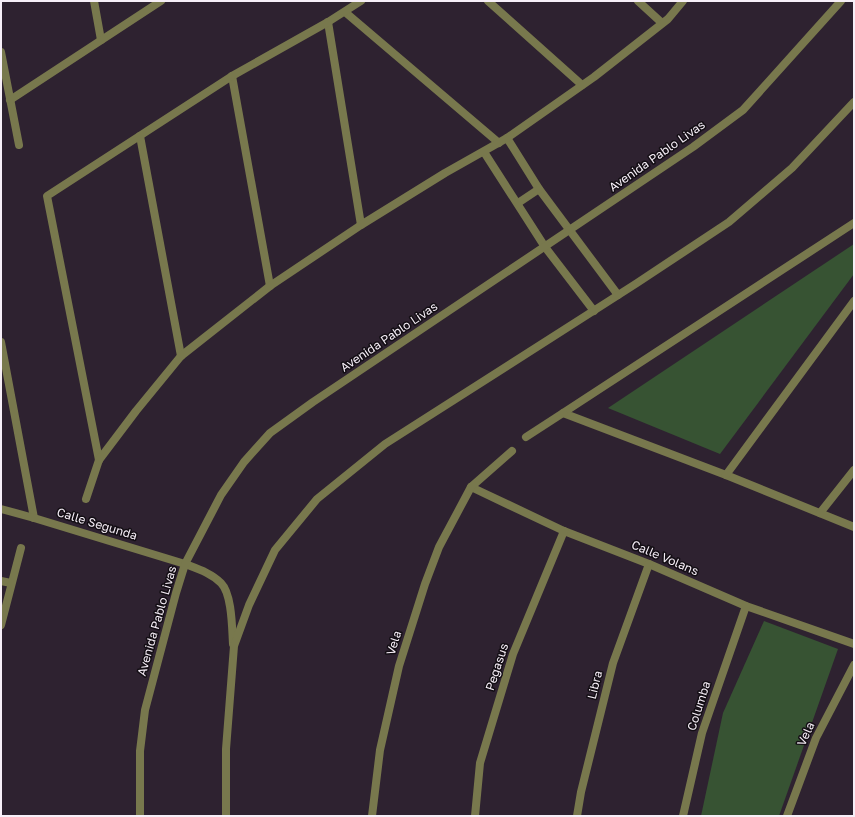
<svg xmlns="http://www.w3.org/2000/svg" width="855" height="817" viewBox="0 0 855 817" font-family="'Golos Text',sans-serif">
<style>
.green{fill:#375333}
.lines{fill:none;stroke-linecap:round;stroke-linejoin:round}
.minor{stroke:#78784d;stroke-width:8}
.tertiary{stroke:#78784d;stroke-width:8}
.labels{text-anchor:middle;stroke-width:3;stroke-linejoin:round;paint-order:stroke}
.street-label{font-size:12px;fill:#f7eff8;stroke:#130e14}
</style>
<rect width="100%" height="100%" fill="#2e2230"/>
<g class="green">
<polygon points="854,244 854,274 720,454 608,408"/>
<polygon points="764,621 838,649 779,816 701,816 723,713"/>
</g>
<g class="lines">
<g class="minor">
<polyline points="94,1 101,40"/>
<polyline points="488,1 582,85"/>
<polyline points="638,1 662,23"/>
<polyline points="345,12 499,143"/>
<polyline points="328,22 361,225"/>
<polyline points="1,52 19,145"/>
<polyline points="232,76 270,286"/>
<polyline points="10,100 161,1"/>
<polyline points="140,136 181,356"/>
<polyline points="507,138 539,189 618,295"/>
<polyline points="484,152 545,247 594,311"/>
<polyline points="518,203 539,189"/>
<polyline points="854,223 563,413 726,475 854,527"/>
<polyline points="1,342 34,518"/>
<polyline points="526,437 563,413"/>
<polyline points="99,460 47,196 232,76 328,22 361,1"/>
<polyline points="726,475 854,301"/>
<polyline points="471,487 564,531 649,564 746,606 854,644"/>
<polyline points="86,499 99,460 136,411 181,356 270,286 361,225 445,173 507,138 594,77 668,19 683,1"/>
<polyline points="820,513 854,470"/>
<polyline points="1,581 11,583"/>
<polyline points="1,625 21,548"/>
<polyline points="372,816 380,750 399,666 425,584 439,547 471,487 512,451"/>
<polyline points="475,816 480,763 513,654 564,531"/>
<polyline points="577,816 581,792 613,663 649,564"/>
<polyline points="683,816 702,733 746,606"/>
<polyline points="787,816 816,738 854,665"/>
</g>
<g class="tertiary">
<path d="M1 509 34 518 185 564C198 569 211 573 221 583 232 594 232 628 233 644"/>
<polyline points="140,816 140,751 145,710 176,593 185,564 221,495 244,462 270,433 313,402 693,147 743,110 841,1"/>
<polyline points="226,816 226,749 234,646 249,605 275,550 317,499 385,444 637,283 729,222 792,168 854,102"/>
</g>
</g>
<g class="labels">
<g class="street-label">
<text transform="translate(657 156) rotate(-35)" y="4">Avenida Pablo Livas</text>
<text transform="translate(389 337) rotate(-34)" y="4">Avenida Pablo Livas</text>
<text transform="translate(97 524) rotate(17)" y="4">Calle Segunda</text>
<text transform="translate(665 558) rotate(23)" y="4">Calle Volans</text>
<text transform="translate(157 621) rotate(-74)" y="4">Avenida Pablo Livas</text>
<text transform="translate(394 643) rotate(-73)" y="4">Vela</text>
<text transform="translate(497 667) rotate(-72)" y="4">Pegasus</text>
<text transform="translate(595 685) rotate(-76)" y="4">Libra</text>
<text transform="translate(699 706) rotate(-72)" y="4">Columba</text>
<text transform="translate(806 734) rotate(-66)" y="4">Vela</text>
</g>
</g>
<rect width="855" height="817" fill="none" stroke="#f7eff8" stroke-width="4"/>
</svg>
